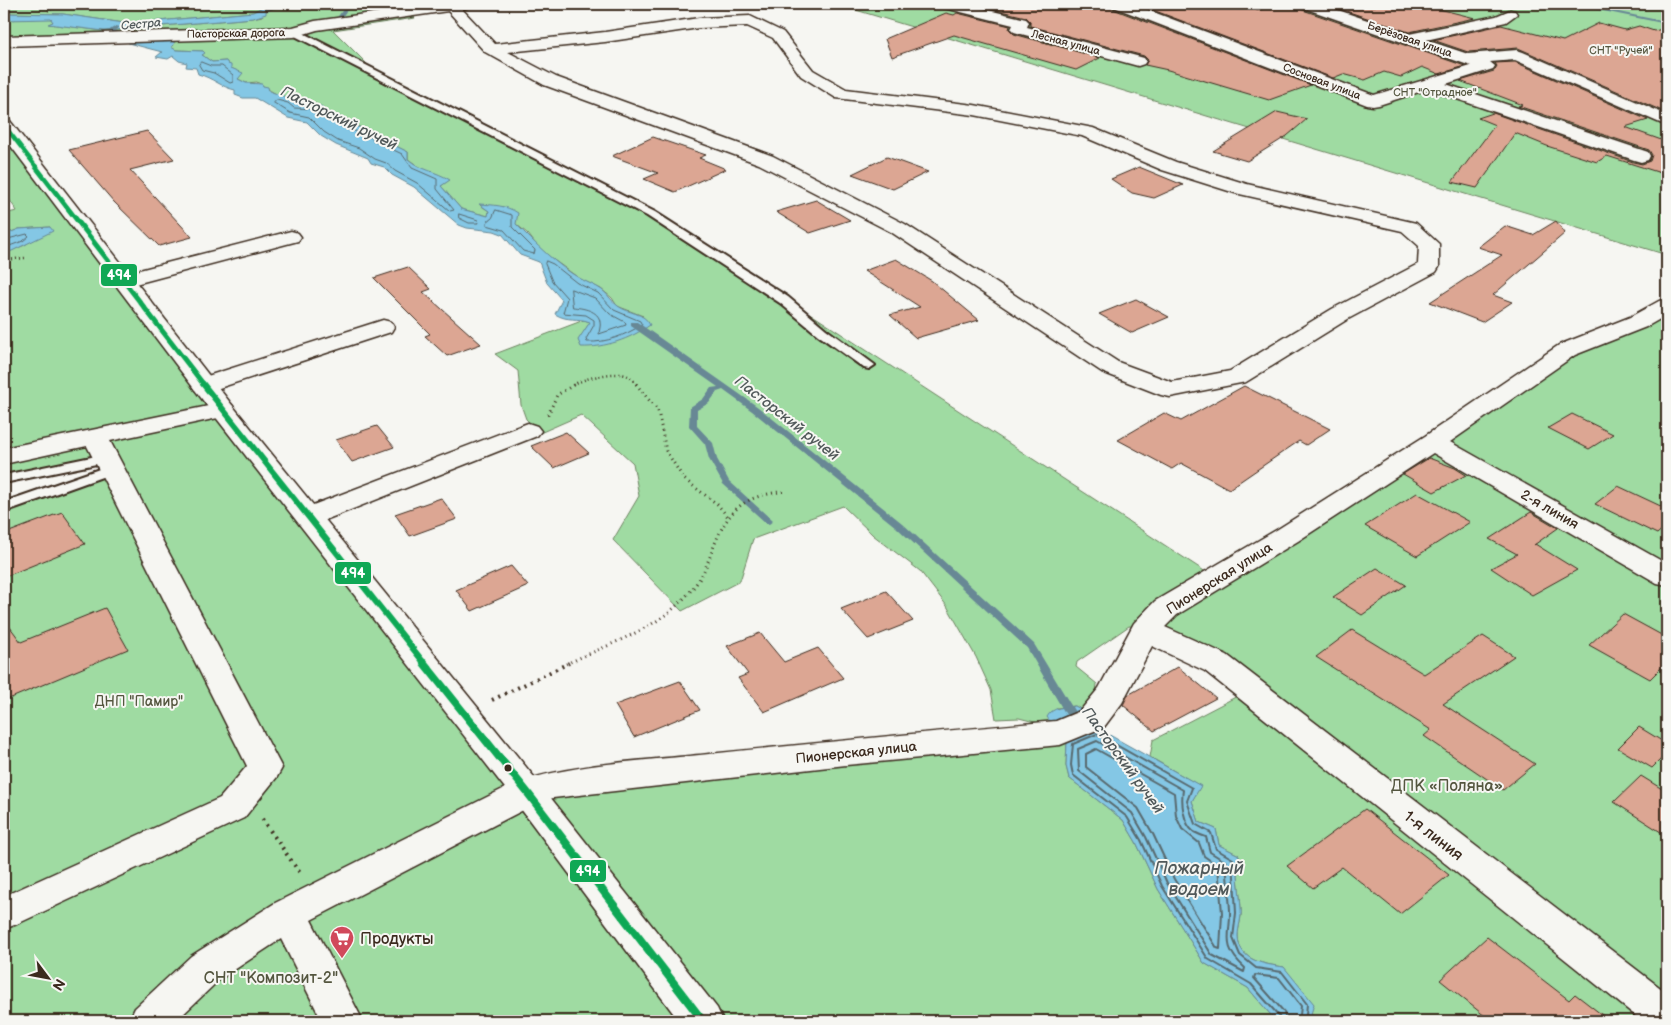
<svg xmlns="http://www.w3.org/2000/svg" width="1671" height="1025" viewBox="0 0 1671 1025" font-family="'Balsamiq Sans',sans-serif">
<style>
.green{fill:#9fdba2;stroke:#6d8260}
.water{fill:#84c7e5;stroke:#678895}
.lines{fill:none;stroke-linecap:round;stroke-linejoin:round}
.shore-far1{stroke:#58696e;stroke-width:1}
.shore{stroke:#58696e;stroke-width:2}
.stream{fill:#678895;fill-rule:evenodd}
.building{fill:#dca693;stroke:#3b2a1e}
.lane-casing{stroke:#3b2a1e;stroke-width:4}
.street-casing{stroke:#3b2a1e;stroke-width:3}
.secondary-casing{stroke:#3b2a1e;stroke-width:3}
.path-far3{stroke:#3b2a1e;stroke-width:2;stroke-dasharray:0.5 2.5;stroke-linecap:butt}
.path-far2{stroke:#3b2a1e;stroke-width:2.5;stroke-dasharray:1 3;stroke-linecap:butt}
.path-far1{stroke:#3b2a1e;stroke-width:3;stroke-dasharray:1 4;stroke-linecap:butt}
.path{stroke:#3b2a1e;stroke-width:4;stroke-dasharray:2 5;stroke-linecap:butt}
.lane{fill:#f6f6f2;fill-rule:evenodd}
.street{fill:#f6f6f2;fill-rule:evenodd}
.secondary{fill:#f6f6f2;fill-rule:evenodd}
.bus-1-far3-casing{stroke:#f6f6f2;stroke-width:6}
.bus-1-far2-casing{stroke:#f6f6f2;stroke-width:8}
.bus-1-far1-casing{stroke:#f6f6f2;stroke-width:10}
.bus-1-casing{stroke:#f6f6f2;stroke-width:12}
.bus-1-far3{stroke:#10a855;stroke-width:4}
.bus-1-far2{stroke:#10a855;stroke-width:5}
.bus-1-far1{stroke:#10a855;stroke-width:6}
.bus-1{stroke:#10a855;stroke-width:8}
.bus-dot{fill:#3b2a1e;stroke:#f6f6f2;stroke-width:2}
.labels{text-anchor:middle;stroke-width:4;stroke-linejoin:round;paint-order:stroke}
.far-street-label{font-size:11px;fill:#3b2a1e;stroke:#f6f6f2}
.far-park-label{font-size:11px;fill:#54563f;stroke:#f6f6f2}
.far-water-label{font-size:12px;font-style:italic;fill:#51595a;stroke:#f6f6f2}
.street-label{font-size:14px;fill:#3b2a1e;stroke:#f6f6f2}
.park-label{font-size:14px;fill:#54563f;stroke:#f6f6f2}
.water-label{font-size:15px;font-style:italic;fill:#51595a;stroke:#f6f6f2}
.near-park-label{font-size:16px;fill:#54563f;stroke:#f6f6f2}
.near-street-label{font-size:16px;fill:#3b2a1e;stroke:#f6f6f2}
.near-poi-label{font-size:16px;fill:#3b2a1e;stroke:#f6f6f2;text-anchor:start}
.near-water-label{font-size:18px;font-style:italic;fill:#51595a;stroke:#f6f6f2}
.line-badge{stroke:#f6f6f2;stroke-width:2}
.badge-label{font-size:14px;text-anchor:middle;font-weight:bold;fill:#fff}
</style>
<rect width="100%" height="100%" fill="#f6f6f2"/>
<filter id="ink" filterUnits="userSpaceOnUse"><feTurbulence type="fractalNoise" baseFrequency=".02" numOctaves="2"/><feDisplacementMap in="SourceGraphic" scale="10" xChannelSelector="R" yChannelSelector="G"/><feConvolveMatrix kernelMatrix="1 2 1 2 8 2 1 2 1" color-interpolation-filters="sRGB"/></filter>
<g filter="url(#ink)">
<g class="green">
<polygon points="4,4 268,4 253,12 242,13 138,23 124,23 63,14 4,13"/>
<path d="M286 4H464L408 12 415 18 333 30 370 67 560 165 791 301 1215 578 1567 350 1638 322 1667 306V1021H1319L1311 1014 1284 967C1265 964 1239 962 1238 936 1238 927 1242 918 1241 909 1240 891 1236 873 1239 855L1219 845 1216 829 1199 822 1192 801 1200 786 1150 757 1153 740 1249 690 1137 627 1129 626 1077 662 1076 667 1097 684 1095 700 1084 711 1075 706 1057 708 1054 727 1019 718 996 719 991 690 976 657 947 606 920 571 873 535 843 506 753 539 740 581 682 611 613 540 639 496 633 463 581 415 540 433 526 419 521 405 518 371 495 354 584 320 590 322 584 332 643 316 617 306 612 298 601 289 580 279 540 250 528 234 516 224 480 205 489 211 488 216 461 209 441 186 449 180 424 170 408 159V152L387 142V139L378 137 367 129 348 124V120L325 112 316 104C294 106 275 94 257 82L246 83 238 79 237 71 231 68 226 61 212 62 202 55 203 51 176 50 171 48 175 43 124 39 4 45V20L51 18 53 22 49 24 104 31 253 18 262 16 266 11Z"/>
<polygon points="836,4 1667,4 1667,255"/>
<polygon points="4,126 523,794 1067,741 1066,766 1069,778 1123,820 1136,842 1158,889 1204,963 1248,988 1276,1021 4,1021 4,510 112,470 104,456 4,477 4,253 25,245 50,227 19,229 4,235 4,214 17,211 4,192"/>
</g>
<g class="water">
<polygon points="268,4 286,4 266,11 266,14 253,18 104,31 48,24 53,22 51,19 4,20 4,13 63,14 124,23 138,23 242,13 253,12"/>
<path d="M124 39 170 40 175 43 171 47 176 50 203 51 205 53 202 55 212 62 226 61 228 64 231 65V68L243 73 238 79 246 83 262 84 263 86 268 87 269 91 286 97 295 103 321 106 325 112 349 121V125L367 129 378 137 387 139 388 142 408 152V159C420 170 436 171 450 180L441 186 461 209 488 216 489 211 479 204C493 205 506 205 518 213L516 224C535 243 557 266 581 279 588 283 595 285 602 290 608 294 612 302 618 306 629 314 644 312 650 325 630 339 605 348 581 347L578 340 590 322C577 317 568 322 555 314L562 300 547 283 539 262 520 255 502 234 494 231 467 228 459 225 414 187 392 175 384 167 371 163 368 158 336 145 321 136 307 122 288 118 255 98H243L235 95V90C221 87 213 78 198 74L196 68 186 67 187 63 179 61 173 56 168 59 156 57 162 52 128 43Z"/>
<polygon points="50,227 53,231 12,251 4,253 4,235 19,229"/>
<path d="M1075 706 1084 711 1054 727 1047 717C1053 706 1064 708 1075 706Z"/>
<path d="M1097 728 1201 786 1192 801 1199 822 1216 829 1219 845 1239 855C1236 873 1240 891 1241 909 1242 918 1238 927 1238 936 1239 962 1265 964 1284 967L1314 1004 1311 1014 1319 1021H1276L1248 988 1204 963 1158 889 1136 842 1123 820 1069 778 1066 766 1067 741Z"/>
</g>
<g class="lines">
<g class="shore-far1">
<polygon points="201,62 211,66 222,66 233,75 233,82 230,83 214,73 202,70 199,65"/>
<polygon points="277,100 288,103 294,108 316,109 322,116 336,121 347,129 366,134 375,141 402,154 412,168 437,179 437,189 454,210 450,211 417,183 395,171 386,163 375,159 359,148 338,141 324,132 309,117 290,113 274,103"/>
<polygon points="496,210 512,215 512,227 535,250 534,254 523,251 504,230 487,225 487,222 492,218"/>
<polygon points="459,214 478,220 479,223 469,223 459,218"/>
<polyline points="4,240 27,234 29,236 23,241 4,248"/>
<path d="M546 261 553 264 577 283 598 293 614 310 640 321 642 325C625 335 607 343 587 342L586 339 594 325V320L586 315 563 313 567 298 552 281 545 264Z"/>
<path d="M571 289 595 298 610 314 625 322 626 325 599 334C599 330 601 326 600 322 599 310 582 308 573 307Z"/>
</g>
<g class="shore">
<path d="M1097 741 1183 790C1181 802 1183 824 1194 832 1198 834 1203 836 1206 837L1210 852 1226 862C1227 878 1229 894 1230 910 1231 937 1220 945 1245 968L1244 972 1212 955 1167 883 1146 837 1132 813 1079 771 1078 749Z"/>
<polygon points="1096,749 1174,793 1176,816 1182,829 1199,843 1204,856 1218,866 1222,913 1220,949 1217,948 1174,879 1153,834 1138,808 1086,767 1086,754"/>
<polyline points="1280,1021 1279,1016 1251,984 1208,959 1162,886 1141,840 1127,817 1073,775 1071,765 1073,744 1097,734 1192,788 1187,801 1195,824 1211,833 1216,849 1233,859 1236,913 1233,938 1240,955 1256,968 1282,972 1307,1004 1306,1015 1312,1021"/>
<polyline points="1286,1021 1284,1012 1254,978 1255,975 1279,978 1301,1006 1300,1015 1303,1021"/>
</g>
<g class="stream">
<polygon points="347,4 351,4 340,20 336,20 336,19"/>
<polygon points="1572,4 1580,4 1667,22 1667,24 1574,5"/>
<polygon points="116,26 120,27 114,31 127,36 127,38 123,38 108,31"/>
<polygon points="631,322 637,322 758,407 902,523 1034,644 1078,717 1077,720 1073,721 1069,720 1027,648 896,527 752,411 723,390 717,392 709,403 697,410 697,426 713,443 717,459 729,481 773,521 769,524 766,523 723,484 709,459 705,444 689,426 690,407 703,399 711,388 718,387 631,326"/>
</g>
</g>
<g class="building">
<polygon points="978,4 1110,4 1113,9 1311,85 1269,100 1168,70 1145,65 1148,60 1144,56 1030,26 1030,21 1026,17 975,5"/>
<polygon points="1137,4 1242,4 1259,10 1280,4 1292,4 1300,9 1465,66 1439,74 1422,67 1401,77 1384,72 1365,80 1343,74 1333,78"/>
<polygon points="1330,4 1359,4 1371,7 1381,4 1391,4 1404,8 1419,4 1475,18 1409,32 1328,5"/>
<polygon points="946,13 954,15 957,13 1010,26 1009,29 1014,34 1100,58 1076,70 954,35 892,57 885,39"/>
<polygon points="1599,23 1625,30 1639,26 1654,31 1667,28 1667,113 1518,48 1468,52 1433,40 1501,25 1563,41"/>
<polygon points="1515,62 1648,120 1625,127 1667,142 1667,175 1607,156 1597,162 1547,146 1515,133 1477,188 1452,182 1495,125 1478,118 1493,113 1633,162 1642,164 1650,161 1652,155 1649,150 1518,106 1523,105 1460,81 1494,71 1497,66 1495,63"/>
<polygon points="1277,112 1307,119 1287,136 1247,161 1213,151"/>
<polygon points="147,131 174,159 130,170 192,237 159,246 114,202 69,150"/>
<polygon points="653,137 706,155 699,158 726,169 675,192 644,179 658,173 612,156"/>
<polygon points="887,157 928,172 893,189 852,174"/>
<polygon points="1139,167 1183,185 1154,198 1132,193 1111,179"/>
<polygon points="816,200 850,220 810,233 776,212"/>
<polygon points="1556,221 1565,233 1493,295 1512,302 1482,322 1430,302 1502,255 1478,247 1505,226 1533,235"/>
<polygon points="896,259 932,281 979,320 916,338 890,315 920,307 864,271"/>
<polygon points="408,267 431,289 423,292 481,344 447,356 425,336 430,334 374,278"/>
<polygon points="1136,299 1169,317 1132,333 1099,314"/>
<polygon points="1244,386 1330,429 1306,445 1299,441 1229,489 1181,463 1172,469 1118,440 1164,413 1181,421"/>
<polygon points="1572,414 1613,434 1589,449 1548,428"/>
<polygon points="377,426 394,447 352,462 336,440"/>
<polygon points="566,432 589,453 554,468 531,446"/>
<polygon points="1429,458 1455,468 1466,475 1434,492 1403,474"/>
<polygon points="1618,486 1667,509 1667,525 1657,534 1595,504"/>
<polygon points="1417,493 1470,522 1417,556 1365,526"/>
<polygon points="441,498 457,519 410,536 395,514"/>
<polygon points="62,512 85,544 4,577 4,534"/>
<polygon points="1531,512 1558,528 1534,545 1535,544 1577,570 1532,595 1491,568 1517,554 1489,539"/>
<polygon points="511,566 528,586 472,611 456,590"/>
<polygon points="1377,568 1406,585 1362,615 1333,597"/>
<polygon points="886,591 913,621 868,639 841,609"/>
<polygon points="105,608 128,649 4,701 4,619 21,642"/>
<polygon points="1623,614 1667,638 1667,662 1650,679 1589,645"/>
<polygon points="1352,630 1424,674 1483,636 1514,656 1443,704 1535,764 1503,790 1424,736 1431,730 1316,657"/>
<polygon points="760,633 784,662 818,648 843,678 764,712 738,678 748,674 727,646"/>
<polygon points="1178,667 1216,698 1154,731 1123,705 1128,695"/>
<polygon points="680,681 700,710 634,737 615,705"/>
<polygon points="1639,727 1667,744 1667,753 1652,768 1618,748"/>
<polygon points="1641,776 1667,792 1667,836 1614,802"/>
<polygon points="1365,809 1449,875 1400,914 1342,867 1313,888 1287,866"/>
<polygon points="1487,937 1569,1000 1575,994 1610,1021 1491,1021 1440,980"/>
</g>
<g class="lines">
<defs>
<g id="lane">
<polygon points="291,30 297,30 655,212 788,297 826,329 875,365 869,369 864,368 818,335 780,303 647,216 291,34"/>
<polygon points="106,454 111,455 113,458 111,461 4,483 4,475"/>
<polygon points="111,465 116,466 118,469 116,472 4,512 4,502"/>
</g>
<g id="street">
<path d="M437 4H472L470 7 462 9 495 44 605 32 699 18 750 16 783 32 813 70 846 89 974 105 1093 128 1176 162 1247 184 1416 223 1439 244V267L1436 272 1348 319 1246 382 1170 397 1161 395 1102 372 891 232 759 164 544 85 485 52 448 11 317 30 294 37 4 46V36L293 27 315 21ZM747 26 773 38 801 76 836 98 974 115 1082 136 1162 170 1235 193 1402 231 1419 246 1418 264 1332 309 1230 371 1172 382 1118 362 905 224 773 156 556 77 508 52 605 42 699 28Z"/>
<polygon points="939,4 963,4 1026,19 1029,22 1027,27 1144,58 1146,61 1144,64 1138,66 1014,32 1011,29 1013,25 941,7"/>
<polygon points="1112,4 1132,4 1374,95 1471,66 1301,7 1299,4 1320,4 1409,34 1496,16 1510,10 1515,11 1517,14 1506,22 1426,40 1468,54 1517,50 1523,52 1667,115 1667,126 1515,60 1490,62 1495,66 1493,69 1446,84 1648,152 1650,156 1648,160 1641,162 1634,160 1428,89 1379,105 1373,106 1367,105 1114,7"/>
<polygon points="291,231 298,233 301,237 298,241 124,287 116,286 113,281 116,276"/>
<path d="M1667 299V315L1646 327 1575 355 1450 442 1667 564V585L1657 583 1433 453 1298 541 1177 615 1165 627 1227 655 1667 993V1021H1642L1205 671 1152 646 1122 703 1104 727 1060 745 846 765 553 798 537 803 311 920 363 1021H322L281 939 219 980 176 1021H129L135 1008 191 956 275 903 515 783C575 763 646 761 709 754 825 742 940 731 1056 721L1080 711 1099 688 1134 623 1155 601 1278 529 1425 436 1559 345 1630 317 1659 301Z"/>
<polygon points="383,320 391,322 394,327 391,332 213,390 204,392 195,390 192,385 195,380"/>
<polygon points="223,403 232,405 235,410 232,415 110,441 282,768 277,777 244,818 17,924 4,929 4,896 220,798 247,766 87,446 4,464 4,448"/>
<polygon points="528,423 537,426 541,431 537,436 320,522 310,525 300,522 296,516 300,510"/>
</g>
<polygon id="secondary" points="4,120 10,121 232,405 539,783 717,1008 723,1021 679,1021 515,801 214,415 4,137"/>
</defs>
<use href="#lane" class="lane-casing"/>
<use href="#street" class="street-casing"/>
<use href="#secondary" class="secondary-casing"/>
<polyline class="path-far3" points="48,11 65,4"/>
<g class="path-far2">
<polyline points="4,260 25,258"/>
<path d="M573 385C584 378 616 370 628 376 632 378 635 382 637 385"/>
</g>
<g class="path-far1">
<polyline points="636,384 658,411 666,451 684,479 717,504 729,518"/>
<polyline points="548,415 557,395 575,384"/>
<path d="M566 664C598 649 649 631 674 608 685 598 696 586 703 573 715 548 720 517 746 502 758 495 772 493 786 491"/>
</g>
<g class="path">
<polyline points="492,700 569,663"/>
<polyline points="262,819 300,873"/>
</g>
<use href="#lane" class="lane"/>
<use href="#street" class="street"/>
<use href="#secondary" class="secondary"/>
<defs>
<polyline id="bus-1-far3" points="4,125 37,168"/>
<polyline id="bus-1-far2" points="36,167 204,385"/>
<polyline id="bus-1-far1" points="203,384 425,664"/>
<polyline id="bus-1" points="424,663 527,792 703,1021"/>
</defs>
<use href="#bus-1-far3" class="bus-1-far3-casing"/>
<use href="#bus-1-far2" class="bus-1-far2-casing"/>
<use href="#bus-1-far1" class="bus-1-far1-casing"/>
<use href="#bus-1" class="bus-1-casing"/>
<use href="#bus-1-far3" class="bus-1-far3"/>
<use href="#bus-1-far2" class="bus-1-far2"/>
<use href="#bus-1-far1" class="bus-1-far1"/>
<use href="#bus-1" class="bus-1"/>
</g>
</g>
<defs>
<symbol id="supermarket-pin" viewBox="-11 -11 22 30"><path d="M0 17L-7.5 6A9.5 9.5 0 1 1 7.5 6Z" fill="#d1495b" stroke="#f6f6f2"/><path d="M-6-5.5h2.5l.6 2H6L4.5 2H-2.5L-4.4-4H-6ZM-1.5 3.2a1.3 1.3 0 1 0 .1 0ZM3 3.2a1.3 1.3 0 1 0 .1 0Z" fill="#fff"/></symbol>
</defs>
<g fill-rule="evenodd">
<use href="#supermarket-pin" x="328" y="924" width="28" height="38"/>
</g>
<circle class="bus-dot" cx="508" cy="768" r="4.5"/>
<g class="labels">
<g class="far-street-label">
<text transform="translate(236 33) rotate(-1)" y="4">Пасторская дорога</text>
<text transform="translate(1410 39) rotate(19)" y="4">Берёзовая улица</text>
<text transform="translate(1066 42) rotate(15)" y="4">Лесная улица</text>
<text transform="translate(1322 81) rotate(21)" y="4">Сосновая улица</text>
</g>
<g class="far-park-label">
<text x="1621" y="54">СНТ "Ручей"</text>
<text x="1435" y="96">СНТ "Отрадное"</text>
</g>
<g class="far-water-label">
<text transform="translate(141 24) rotate(-5)" y="4">Сестра</text>
</g>
<g class="street-label">
<text transform="translate(1550 509) rotate(30)" y="5">2-я линия</text>
<text transform="translate(1219 578) rotate(-32)" y="5">Пионерская улица</text>
<text transform="translate(856 752) rotate(-6)" y="5">Пионерская улица</text>
</g>
<g class="park-label">
<text x="139" y="706">ДНП "Памир"</text>
</g>
<g class="water-label">
<text transform="translate(339 118) rotate(26)" y="5">Пасторский ручей</text>
<text transform="translate(787 418) rotate(38)" y="5">Пасторский ручей</text>
<text transform="translate(1123 760) rotate(54)" y="5">Пасторский ручей</text>
</g>
<g class="near-park-label">
<text x="1447" y="791">ДПК «Поляна»</text>
<text x="271" y="983">СНТ "Композит-2"</text>
</g>
<g class="near-street-label">
<text transform="translate(1434 835) rotate(38)" y="6">1-я линия</text>
</g>
<g class="near-poi-label">
<text x="360" y="944">Продукты</text>
</g>
<g class="near-water-label">
<text x="1199" y="874">Пожарный<tspan x="1199" dy="21">водоем</tspan></text>
</g>
</g>
<g class="line-badge">
<rect x="100" y="263" width="38" height="24" rx="5" fill="#10a855"/>
<rect x="334" y="561" width="38" height="24" rx="5" fill="#10a855"/>
<rect x="569" y="859" width="38" height="24" rx="5" fill="#10a855"/>
</g>
<g class="badge-label">
<text x="119" y="280">494</text>
<text x="353" y="578">494</text>
<text x="588" y="876">494</text>
</g>
<rect width="1671" height="1025" fill="none" stroke="#f6f6f2" stroke-width="20"/>
<rect x="10" y="10" width="1651" height="1005" fill="none" stroke="#3b2a1e" stroke-width="2" filter="url(#ink)"/>
<g transform="translate(48 978) rotate(122)" stroke="#f6f6f2" stroke-width="4" paint-order="stroke">
<path d="M0-4L9 19L0 12L-9 19Z" fill="#3b2a1e"/>
<text y="-8" font-size="14" font-weight="bold" text-anchor="middle" fill="#3b2a1e">N</text>
</g>
</svg>
